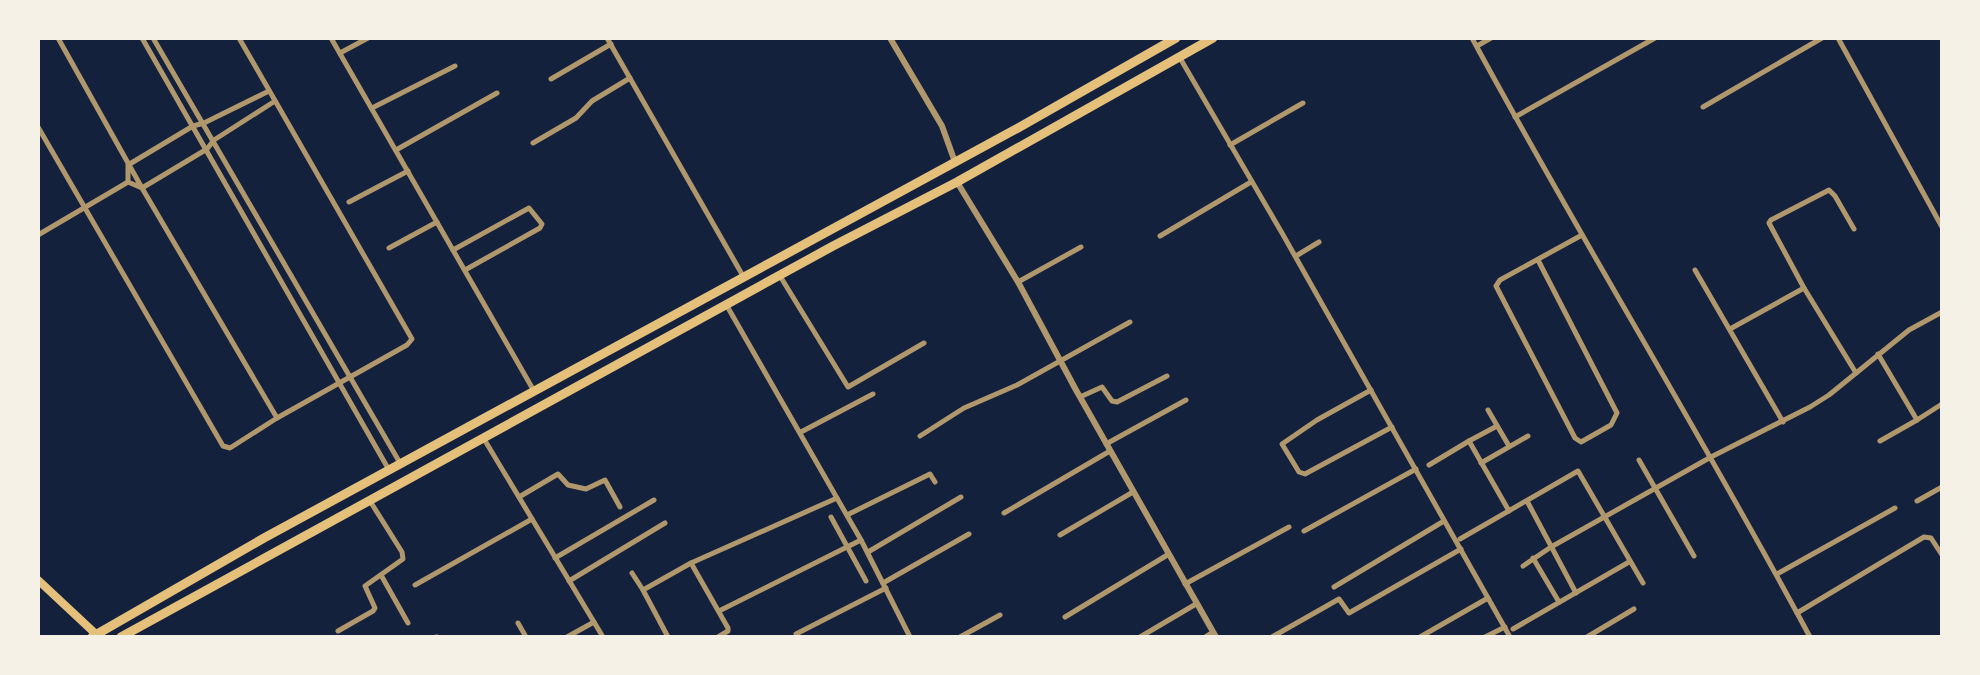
<svg xmlns="http://www.w3.org/2000/svg" width="1980" height="675" viewBox="0 0 1980 675" font-family="'IBM Plex Serif',serif">
<style>
.lines{fill:none;stroke-linecap:round;stroke-linejoin:round}
.minor{stroke:#b1986c;stroke-width:5}
.tertiary{stroke:#b1986c;stroke-width:6}
.primary{stroke:#e5c07b;stroke-width:8}
.trunk{stroke:#e5c07b;stroke-width:9}
</style>
<rect width="100%" height="100%" fill="#14213d"/>
<g class="lines">
<g class="minor">
<polyline points="58,38 142,188 277,418"/>
<polyline points="142,38 389,470"/>
<polyline points="153,38 400,463"/>
<polyline points="331,38 534,391"/>
<polyline points="607,38 743,276"/>
<path d="M1472 38C1581 240 1702 435 1810 637"/>
<polyline points="1838,38 1942,227"/>
<polyline points="1477,46 1491,38"/>
<polyline points="340,53 368,38"/>
<polyline points="1180,58 1282,233 1510,637"/>
<polyline points="551,79 611,44"/>
<polyline points="1703,107 1822,38"/>
<polyline points="372,108 455,66"/>
<polyline points="1515,117 1655,38"/>
<polyline points="38,127 223,446 230,448 277,418 407,345 412,339 239,38"/>
<polyline points="533,143 576,118 592,101 630,78"/>
<polyline points="1230,145 1303,103"/>
<polyline points="396,150 497,93"/>
<polyline points="128,182 128,165 193,126 204,123 269,91"/>
<polyline points="128,182 142,188 207,149 214,140 275,101"/>
<polyline points="349,202 408,171"/>
<polyline points="1854,229 1835,196 1829,190 1771,220 1769,223 1804,288 1856,373"/>
<polyline points="38,235 128,182"/>
<polyline points="1160,236 1251,182"/>
<polyline points="389,248 437,222"/>
<polyline points="453,250 529,208 542,224 540,228 465,270"/>
<polyline points="1296,256 1319,242"/>
<polyline points="1538,260 1617,413 1611,425 1581,442 1575,438 1496,286 1500,280 1582,235"/>
<polyline points="1695,270 1783,422"/>
<polyline points="780,276 848,387 924,343"/>
<polyline points="1018,282 1081,247"/>
<polyline points="727,306 861,540 910,637"/>
<polyline points="1730,329 1804,288"/>
<polyline points="1878,354 1917,420 1942,404"/>
<polyline points="1371,390 1317,420 1282,444 1299,472 1305,474 1392,427"/>
<polyline points="1080,397 1102,387 1112,401 1117,402 1167,376"/>
<polyline points="1488,410 1509,446"/>
<polyline points="1497,426 1469,441 1509,511"/>
<polyline points="801,432 873,394"/>
<polyline points="920,436 964,408 1017,385 1130,322"/>
<polyline points="484,439 603,637"/>
<polyline points="1880,441 1917,420"/>
<polyline points="1106,444 1186,400"/>
<polyline points="1639,460 1694,556"/>
<polyline points="1481,463 1528,436"/>
<polyline points="1429,465 1469,441"/>
<polyline points="519,497 558,474 568,485 586,489 605,480 620,507"/>
<polyline points="1527,501 1576,593"/>
<polyline points="1917,501 1942,487"/>
<polyline points="1004,513 1110,451"/>
<polyline points="847,515 930,474 935,482"/>
<polyline points="831,517 866,581"/>
<polyline points="1304,531 1416,469"/>
<polyline points="1060,535 1133,492"/>
<polyline points="1460,539 1578,471 1643,583"/>
<polyline points="868,552 961,497"/>
<polyline points="555,558 654,500"/>
<polyline points="1533,558 1559,602"/>
<polyline points="691,563 728,628 728,631 718,637"/>
<polyline points="1523,566 1551,547 1711,457 1810,407 1829,395 1909,330 1942,312"/>
<polyline points="632,573 643,590"/>
<polyline points="1777,574 1895,508"/>
<polyline points="381,575 408,623"/>
<polyline points="569,581 665,523"/>
<polyline points="883,583 969,534"/>
<polyline points="1185,584 1289,527"/>
<polyline points="415,585 532,519"/>
<polyline points="1334,587 1444,521"/>
<polyline points="719,611 861,540"/>
<polyline points="1797,613 1924,537 1931,538 1942,555"/>
<polyline points="1065,617 1169,554"/>
<polyline points="518,623 526,637"/>
<polyline points="1513,629 1629,562"/>
<polyline points="338,631 373,611 375,608 365,586 403,559 402,552 370,501"/>
<polyline points="796,634 886,588"/>
<polyline points="436,637 437,637"/>
<polyline points="567,637 594,622"/>
<polyline points="668,637 643,590 691,563 837,498"/>
<polyline points="960,637 1000,615"/>
<polyline points="1140,637 1196,604"/>
<polyline points="1205,637 1213,632"/>
<polyline points="1272,637 1339,599 1349,613 1461,549"/>
<polyline points="1420,637 1488,598"/>
<polyline points="1485,637 1505,627"/>
<polyline points="1587,637 1634,609"/>
</g>
<g class="tertiary">
<polyline points="890,38 942,126 955,162"/>
<polyline points="957,182 1018,282 1076,390 1216,637"/>
</g>
<polyline class="primary" points="38,580 99,637"/>
<g class="trunk">
<polyline points="92,637 264,538 1018,128 1176,38"/>
<polyline points="121,637 833,246 957,182 1213,38"/>
</g>
</g>
<rect width="1980" height="675" fill="none" stroke="#f6f1e7" stroke-width="80"/>
</svg>
